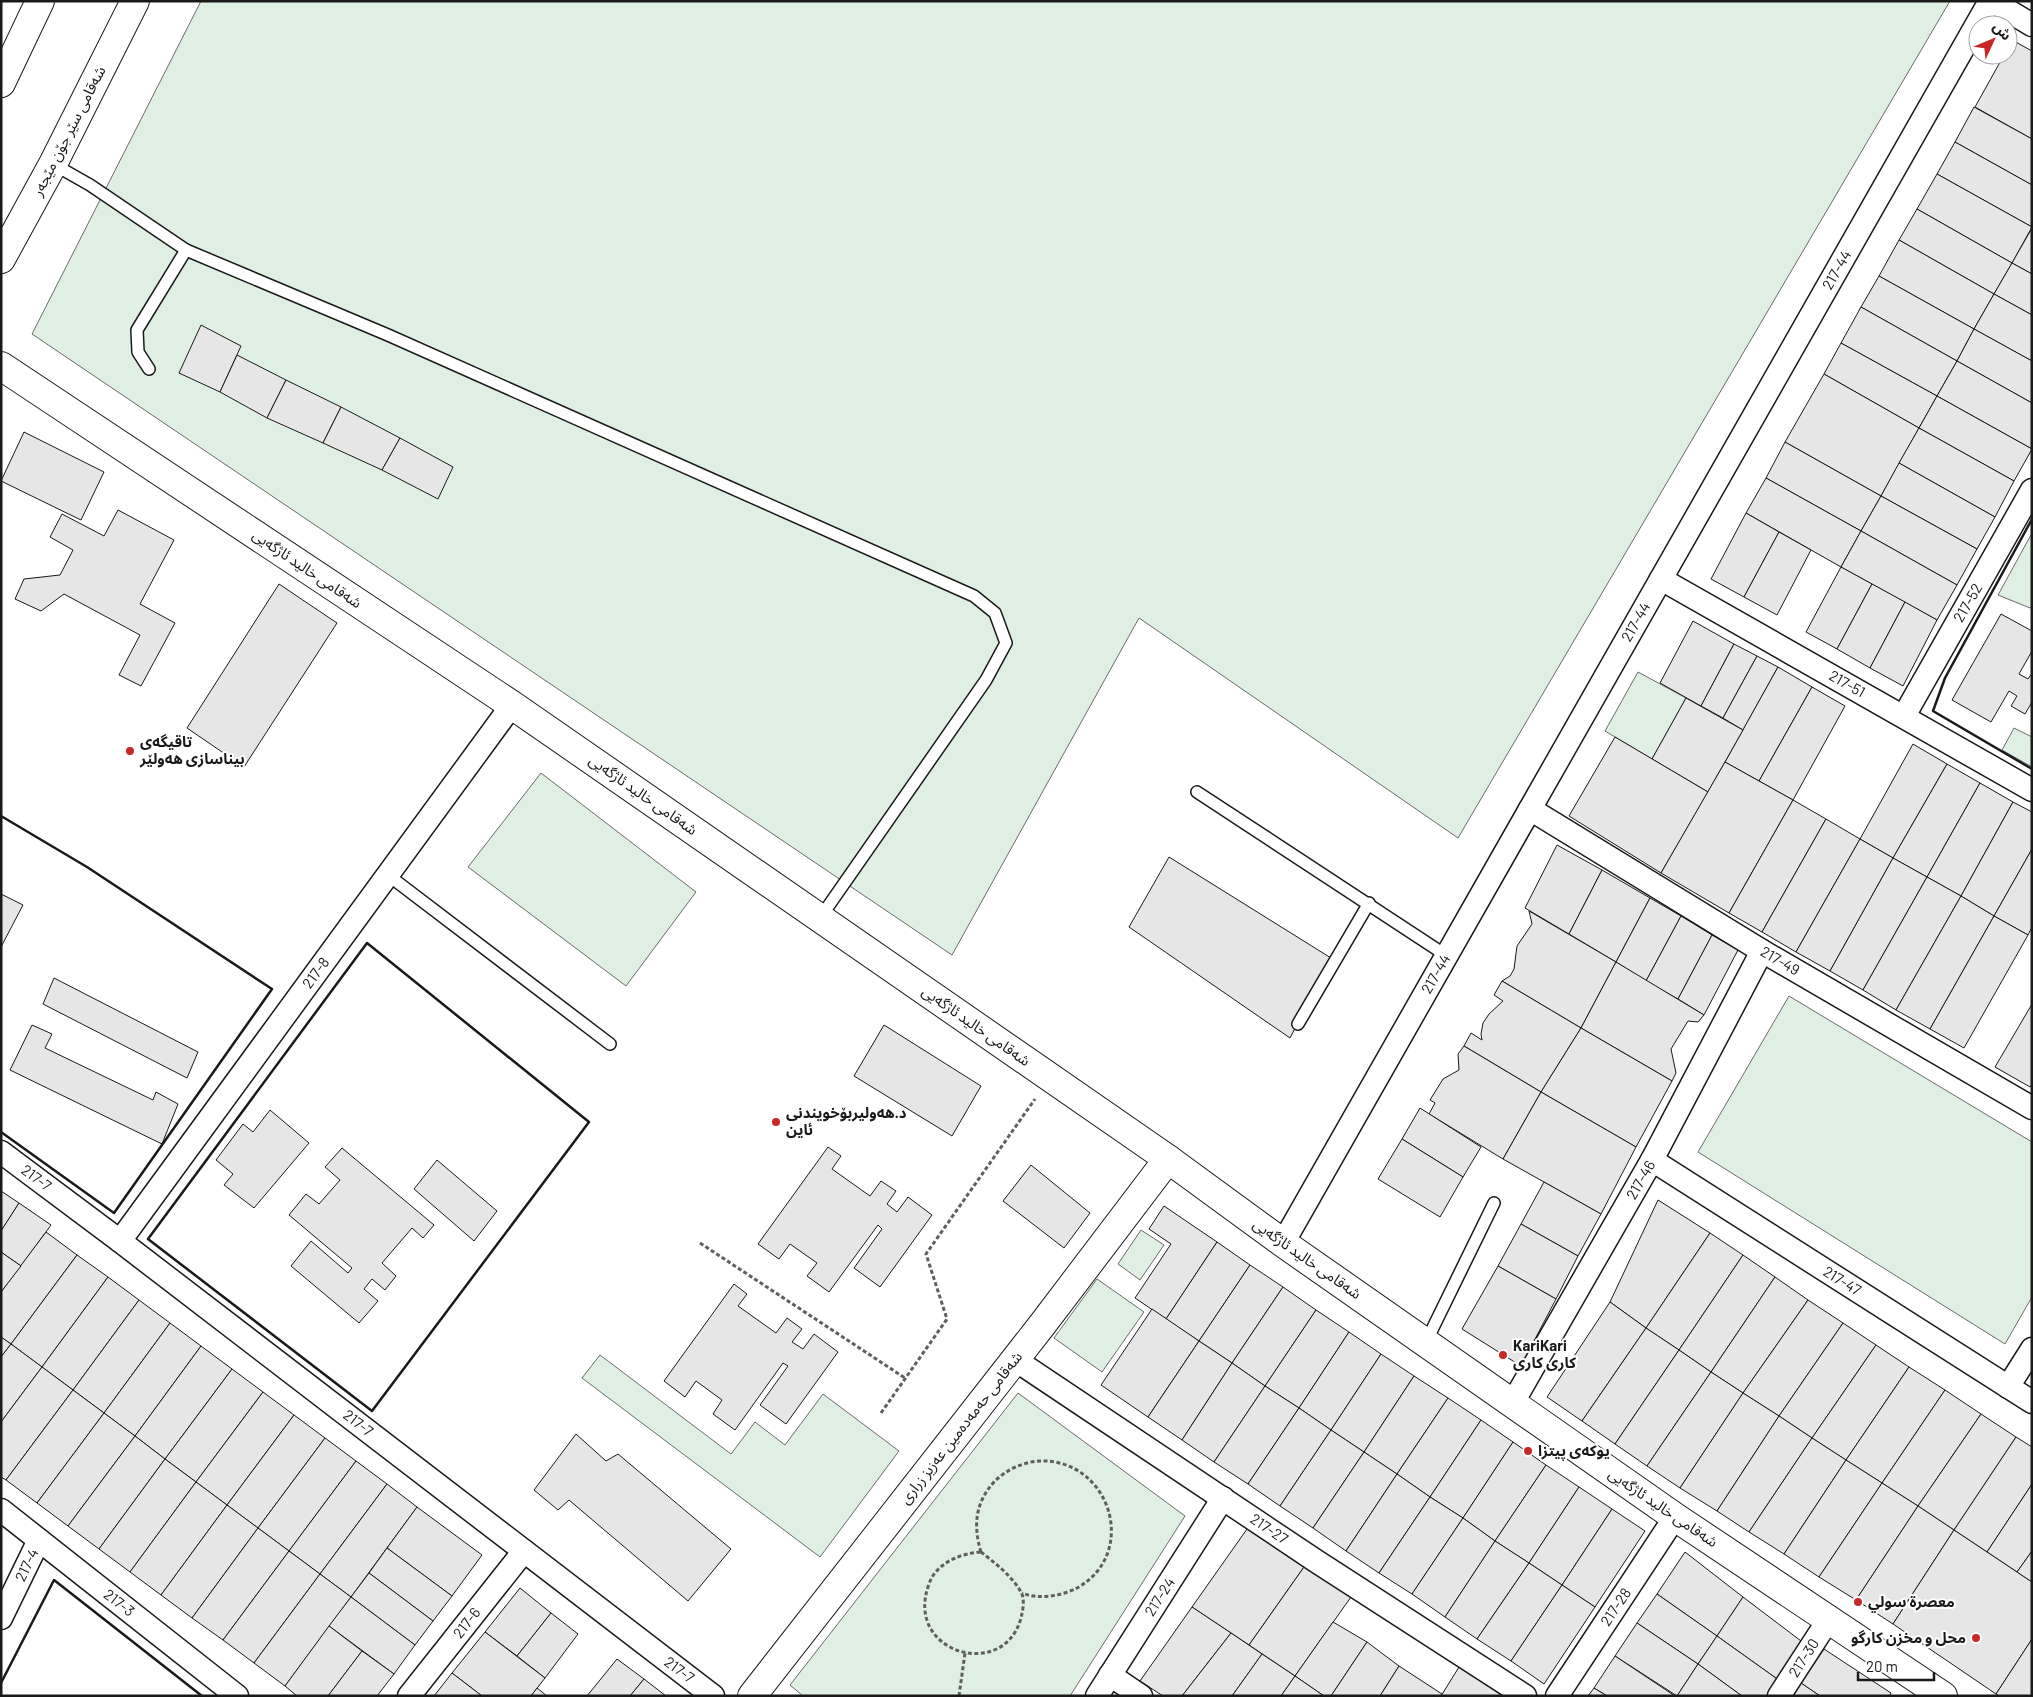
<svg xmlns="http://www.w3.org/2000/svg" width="2033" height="1697" viewBox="0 0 2033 1697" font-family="Barlow,'Noto Sans Arabic',sans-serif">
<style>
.green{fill:#e0efe3;stroke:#6a6a6a}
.building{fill:#e6e6e6;stroke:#1a1a1a}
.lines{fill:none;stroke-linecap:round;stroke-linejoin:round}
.lane-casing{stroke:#1a1a1a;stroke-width:14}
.street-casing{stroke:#1a1a1a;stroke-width:25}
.secondary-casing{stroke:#1a1a1a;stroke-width:30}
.highway-casing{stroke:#1a1a1a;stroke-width:30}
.path{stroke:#5f5f5f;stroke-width:3;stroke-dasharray:4 2.5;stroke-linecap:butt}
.lane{stroke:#fff;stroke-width:11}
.street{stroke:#fff;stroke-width:22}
.secondary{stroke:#fff;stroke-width:28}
.highway{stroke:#fff;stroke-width:28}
.wall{stroke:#1a1a1a;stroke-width:2.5}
.poi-dot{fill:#c62828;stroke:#fff;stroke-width:2}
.labels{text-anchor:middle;stroke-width:4;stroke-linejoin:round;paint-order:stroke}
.street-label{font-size:15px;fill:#1a1a1a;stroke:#fff}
.poi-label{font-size:15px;font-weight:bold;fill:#1a1a1a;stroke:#fff;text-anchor:start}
</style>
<rect width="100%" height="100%" fill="#fff"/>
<g class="green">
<polygon points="201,1 1950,1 1458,838 1139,618 952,955 32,334"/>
<polygon points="2032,533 2032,606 2030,608 1998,595"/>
<polygon points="1638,672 1686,698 1652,759 1605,731"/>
<polygon points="2014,728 2032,737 2032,767 2002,750"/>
<polygon points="541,773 696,892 626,986 468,867"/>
<polygon points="1789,996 2032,1142 2032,1297 2005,1344 1698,1152"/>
<polygon points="1141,1230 1164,1245 1140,1280 1118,1264"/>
<polygon points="1097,1279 1144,1312 1102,1372 1054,1338"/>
<polygon points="600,1355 731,1454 755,1422 785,1445 823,1394 899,1451 820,1557 582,1378"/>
<polygon points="1018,1393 1185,1516 1070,1696 803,1696 790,1685"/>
</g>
<g class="building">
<polygon points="2012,40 2032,51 2032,139 1975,107 2004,55 2008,55 2008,47"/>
<polygon points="1974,107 2032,139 2032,185 1955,142"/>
<polygon points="1955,142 2032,185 2032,227 1937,174"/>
<polygon points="1937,174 2032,227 2012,263 1917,209"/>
<polygon points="1917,209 2012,263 1994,294 1899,240"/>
<polygon points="2032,228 2032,274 2012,263"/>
<polygon points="1899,240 1994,294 1974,329 1879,276"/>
<polygon points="2012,263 2032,274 2032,315 1994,294"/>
<polygon points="1879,276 1974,329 1957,361 1861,307"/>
<polygon points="1994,294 2032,315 2032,361 1974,329"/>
<polygon points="1861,307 1957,361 1937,396 1841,343"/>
<polygon points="201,325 241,346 220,392 179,373"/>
<polygon points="1974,329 2032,361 2032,403 1957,361"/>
<polygon points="1841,343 1937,396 1919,428 1824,374"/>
<polygon points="237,355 286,380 267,418 220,392"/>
<polygon points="1957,361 2032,403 2032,449 1937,396"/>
<polygon points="1824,374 1919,428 1881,496 1785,442"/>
<polygon points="286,380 341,407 323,443 267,418"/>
<polygon points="1937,396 2032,449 2014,481 1919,428"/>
<polygon points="341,407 400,438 382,470 323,443"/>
<polygon points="1919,428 2014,481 1995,517 1899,463"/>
<polygon points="24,432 104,472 81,520 1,481"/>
<polygon points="400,438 453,467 438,499 382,470"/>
<polygon points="1785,442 1881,496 1861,531 1766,478"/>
<polygon points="1899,463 1995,517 1977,549 1881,496"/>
<polygon points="1766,478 1861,531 1841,567 1746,513"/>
<polygon points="1881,496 1977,549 1957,585 1861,531"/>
<polygon points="118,510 174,540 140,604 175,623 141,686 119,675 140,635 64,594 41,611 15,599 24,579 60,575 73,550 50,537 62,514 104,536"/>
<polygon points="1746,513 1779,532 1744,597 1711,579"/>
<polygon points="1861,531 1957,585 1937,620 1841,567"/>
<polygon points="1779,532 1811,550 1777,615 1744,597"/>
<polygon points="1841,567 1872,584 1837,649 1806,632"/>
<polygon points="279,584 337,623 244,767 187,728"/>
<polygon points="1872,584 1905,602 1870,668 1837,649"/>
<polygon points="1905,602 1937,620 1903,686 1870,668"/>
<polygon points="2001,614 2032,631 2032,651 2019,674 2028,679 2032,673 2032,702 2025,714 2011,706 2017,696 2009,691 1991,722 1952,700"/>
<polygon points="1693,621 1734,644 1701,706 1660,683"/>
<polygon points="1734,644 1757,656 1723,718 1701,706"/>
<polygon points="1757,656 1778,667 1743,730 1723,718"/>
<polygon points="1778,667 1812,687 1759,781 1725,762"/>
<polygon points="1812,687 1845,706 1793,800 1759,781"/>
<polygon points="1686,698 1743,730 1708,792 1652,759"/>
<polygon points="1615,737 1708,792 1661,873 1569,816"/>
<polygon points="1913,744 1947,764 1893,858 1860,839"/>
<polygon points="1725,762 1793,800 1729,913 1661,873"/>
<polygon points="1947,764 1980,783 1927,877 1893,858"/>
<polygon points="1980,783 2013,802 1961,896 1927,877"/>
<polygon points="1793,800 1826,819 1762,932 1729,913"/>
<polygon points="2013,802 2032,812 2032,849 1994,916 1961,896"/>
<polygon points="1826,819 1860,839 1796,952 1762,932"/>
<polygon points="1860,839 1893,858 1830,971 1796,952"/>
<polygon points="1557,845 1602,870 1569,934 1525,908"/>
<polygon points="2032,849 2032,927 2028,935 1994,916"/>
<polygon points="1169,857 1331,958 1290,1038 1129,927"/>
<polygon points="1893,858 1927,877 1863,990 1830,971"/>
<polygon points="1602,870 1650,898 1616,962 1569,934"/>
<polygon points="1927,877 1961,896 1896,1010 1863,990"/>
<polygon points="1,894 23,905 1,947"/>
<polygon points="1961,896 1994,916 1930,1029 1896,1010"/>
<polygon points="1650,898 1681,916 1646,981 1616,962"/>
<polygon points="1529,911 1616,962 1581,1028 1502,981 1510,976 1514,969 1517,946 1532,924"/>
<polygon points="1681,916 1712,935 1678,999 1646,981"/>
<polygon points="1994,916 2028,935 1964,1048 1930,1029"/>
<polygon points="1712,935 1738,950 1704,1015 1678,999"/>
<polygon points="1616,962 1704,1015 1698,1022 1688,1021 1671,1049 1676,1073 1672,1081 1581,1028"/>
<polygon points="54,978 198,1052 187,1078 43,1004"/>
<polygon points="1502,981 1581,1028 1541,1092 1464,1046 1471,1033 1482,1040 1481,1034 1483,1023 1489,1014 1503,1001 1494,995"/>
<polygon points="2032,1004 2032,1084 2030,1087 1995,1067"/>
<polygon points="32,1025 52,1034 45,1048 153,1100 156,1092 178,1104 162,1144 10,1070"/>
<polygon points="884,1025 981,1086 952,1136 854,1076"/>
<polygon points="1581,1028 1672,1081 1636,1147 1541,1092"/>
<polygon points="1464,1046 1541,1092 1503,1159 1429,1114 1435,1103 1430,1100 1443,1079 1459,1070 1458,1054"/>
<polygon points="1541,1092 1636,1147 1601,1214 1503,1159"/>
<polygon points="1420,1108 1481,1147 1463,1177 1402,1139"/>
<polygon points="270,1110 309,1143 254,1208 224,1185 233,1174 216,1160 243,1124 253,1132"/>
<polygon points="1402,1139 1463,1177 1440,1217 1378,1179"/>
<polygon points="828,1147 841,1156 832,1169 870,1196 881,1181 896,1191 887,1204 897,1212 908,1197 932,1215 880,1287 854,1268 882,1229 878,1225 829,1292 807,1276 817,1263 790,1244 779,1259 758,1244"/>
<polygon points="342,1148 434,1225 423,1238 412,1228 382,1263 396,1276 385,1290 372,1279 364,1289 378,1301 359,1323 291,1266 311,1241 348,1273 352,1268 289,1215 306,1194 319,1204 340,1180 325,1167"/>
<polygon points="437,1160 497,1211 474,1241 414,1189"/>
<polygon points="1031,1165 1090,1213 1064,1248 1003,1201"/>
<polygon points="1544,1182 1601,1214 1578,1256 1521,1224"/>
<polygon points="1,1191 19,1203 1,1231"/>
<polygon points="1658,1200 1710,1233 1646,1328 1610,1302"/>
<polygon points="19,1203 51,1225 21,1266 1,1252 1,1231"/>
<polygon points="1164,1206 1217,1242 1166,1319 1135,1298 1171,1244 1149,1229"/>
<polygon points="1521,1224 1578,1256 1556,1299 1498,1266"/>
<polygon points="46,1232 77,1255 11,1344 1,1337 1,1292"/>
<polygon points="1710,1233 1743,1255 1679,1350 1646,1328"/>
<polygon points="1217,1242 1250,1265 1199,1341 1166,1319"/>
<polygon points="1,1252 21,1266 1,1292"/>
<polygon points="77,1255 108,1277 42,1367 11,1344"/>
<polygon points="1743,1255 1775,1277 1711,1372 1679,1350"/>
<polygon points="1250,1265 1283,1287 1232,1363 1199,1341"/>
<polygon points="1498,1266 1556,1299 1521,1366 1462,1329"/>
<polygon points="108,1277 139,1300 73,1390 42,1367"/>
<polygon points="1775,1277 1808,1300 1743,1393 1711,1372"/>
<polygon points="734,1284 747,1294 738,1306 776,1333 787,1318 802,1329 792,1342 803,1349 814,1334 838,1352 786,1424 760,1405 788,1366 783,1363 735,1430 713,1414 722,1400 696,1381 685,1397 664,1381"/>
<polygon points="1283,1287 1316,1310 1265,1386 1232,1363"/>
<polygon points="139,1300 170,1323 104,1413 73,1390"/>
<polygon points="1808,1300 1843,1323 1779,1416 1743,1393"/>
<polygon points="1610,1302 1646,1328 1582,1421 1547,1397"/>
<polygon points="1152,1309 1199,1341 1148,1417 1101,1385"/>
<polygon points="1316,1310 1349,1332 1299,1408 1265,1386"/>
<polygon points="170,1323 201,1346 135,1436 104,1413"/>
<polygon points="1843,1323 1876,1345 1812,1438 1779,1416"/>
<polygon points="1646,1328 1679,1350 1615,1444 1582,1421"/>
<polygon points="1349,1332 1381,1354 1331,1430 1299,1408"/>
<polygon points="1,1337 11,1344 1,1357"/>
<polygon points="1199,1341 1232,1363 1182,1440 1148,1417"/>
<polygon points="11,1344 42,1367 1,1422 1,1357"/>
<polygon points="1876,1345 1909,1367 1846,1460 1812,1438"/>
<polygon points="201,1346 232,1369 165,1459 135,1436"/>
<polygon points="1679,1350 1711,1372 1647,1466 1615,1444"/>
<polygon points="1381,1354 1414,1376 1364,1452 1331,1430"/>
<polygon points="1232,1363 1265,1386 1214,1462 1182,1440"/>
<polygon points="42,1367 73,1390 6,1480 1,1477 1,1422"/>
<polygon points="1909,1367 1945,1390 1882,1483 1846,1460"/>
<polygon points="232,1369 263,1392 196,1482 165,1459"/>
<polygon points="1711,1372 1743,1393 1680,1488 1647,1466"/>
<polygon points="1414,1376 1448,1398 1397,1474 1364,1452"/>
<polygon points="1265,1386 1299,1408 1248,1484 1214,1462"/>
<polygon points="73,1390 104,1413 37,1503 6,1480"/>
<polygon points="1945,1390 1981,1414 1918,1506 1882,1483"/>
<polygon points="263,1392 294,1415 227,1505 196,1482"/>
<polygon points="1743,1393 1779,1416 1717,1511 1680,1488"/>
<polygon points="1448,1398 1481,1420 1430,1497 1397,1474"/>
<polygon points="1299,1408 1331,1430 1280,1506 1248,1484"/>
<polygon points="104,1413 135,1436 68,1526 37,1503"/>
<polygon points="1981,1414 2016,1437 1954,1530 1918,1506"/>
<polygon points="294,1415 325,1438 258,1528 227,1505"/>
<polygon points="1779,1416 1812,1438 1749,1532 1717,1511"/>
<polygon points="1481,1420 1513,1442 1463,1518 1430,1497"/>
<polygon points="1331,1430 1364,1452 1313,1528 1280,1506"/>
<polygon points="576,1434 606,1461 618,1454 731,1549 688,1601 569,1500 558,1510 534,1490"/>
<polygon points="135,1436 165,1459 99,1549 68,1526"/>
<polygon points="2016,1437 2032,1447 2032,1484 1987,1552 1954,1530"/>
<polygon points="325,1438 356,1461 289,1551 258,1528"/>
<polygon points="1812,1438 1846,1460 1784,1554 1749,1532"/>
<polygon points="1513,1442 1546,1465 1495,1541 1463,1518"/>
<polygon points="1364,1452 1397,1474 1346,1551 1313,1528"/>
<polygon points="165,1459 196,1482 130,1572 99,1549"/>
<polygon points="1846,1460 1882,1483 1819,1577 1784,1554"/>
<polygon points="356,1461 387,1484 320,1574 289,1551"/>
<polygon points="1546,1465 1579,1487 1529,1563 1495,1541"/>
<polygon points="1397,1474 1430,1497 1379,1573 1346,1551"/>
<polygon points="196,1482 227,1505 161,1595 130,1572"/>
<polygon points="1882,1483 1918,1506 1856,1600 1819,1577"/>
<polygon points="387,1484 417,1507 351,1597 320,1574"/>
<polygon points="2032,1484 2032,1551 2017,1572 1987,1552"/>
<polygon points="1579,1487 1612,1509 1562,1585 1529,1563"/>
<polygon points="1430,1497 1463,1518 1412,1594 1379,1573"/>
<polygon points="227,1505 258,1528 192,1618 161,1595"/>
<polygon points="1918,1506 1954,1530 1893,1624 1856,1600"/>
<polygon points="417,1507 482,1555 452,1596 387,1548"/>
<polygon points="1612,1509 1645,1531 1595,1607 1562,1585"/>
<polygon points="1463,1518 1495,1541 1445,1617 1412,1594"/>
<polygon points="258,1528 289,1551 223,1640 192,1618"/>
<polygon points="1247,1529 1304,1567 1249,1645 1192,1607"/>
<polygon points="1954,1530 2032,1582 2032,1639 1996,1694 1893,1624"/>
<polygon points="1495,1541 1529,1563 1477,1639 1445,1617"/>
<polygon points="387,1548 452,1596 433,1621 369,1573"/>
<polygon points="289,1551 320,1574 254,1663 223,1640"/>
<polygon points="2032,1551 2032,1582 2017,1572"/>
<polygon points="1685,1552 1743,1597 1717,1636 1657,1594"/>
<polygon points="1529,1563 1562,1585 1511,1661 1477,1639"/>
<polygon points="1304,1567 1351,1597 1295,1676 1249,1645"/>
<polygon points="369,1573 433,1621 415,1645 351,1597"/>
<polygon points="320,1574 351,1597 285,1686 254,1663"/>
<polygon points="1562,1585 1595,1607 1544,1684 1511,1661"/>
<polygon points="520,1588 551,1613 517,1656 485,1632"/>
<polygon points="1657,1594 1717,1636 1698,1664 1637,1623"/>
<polygon points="351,1597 415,1645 394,1674 329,1626"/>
<polygon points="1743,1597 1805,1644 1780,1681 1717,1636"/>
<polygon points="1192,1607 1231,1633 1182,1696 1163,1696 1140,1681"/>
<polygon points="551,1613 578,1634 545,1678 517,1656"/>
<polygon points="1333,1622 1367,1642 1331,1696 1324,1696 1295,1676"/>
<polygon points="1637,1623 1698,1664 1677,1696 1615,1656"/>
<polygon points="329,1626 362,1651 328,1696 297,1696 285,1686"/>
<polygon points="485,1632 545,1678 531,1696 482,1696 452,1673"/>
<polygon points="1231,1633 1262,1654 1232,1696 1182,1696"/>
<polygon points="1717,1636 1780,1681 1770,1696 1742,1696 1698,1664"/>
<polygon points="2032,1639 2032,1696 1999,1696 1996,1694"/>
<polygon points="1367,1642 1399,1666 1380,1696 1331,1696"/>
<polygon points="1824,1649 1891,1693 1889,1696 1820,1696 1801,1683"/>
<polygon points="362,1651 394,1674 377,1696 328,1696"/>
<polygon points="1262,1654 1295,1676 1281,1696 1232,1696"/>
<polygon points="1615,1656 1675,1696 1607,1696 1594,1688"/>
<polygon points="617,1659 644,1679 630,1696 587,1696"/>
<polygon points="1698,1664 1742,1696 1677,1696"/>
<polygon points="1399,1666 1442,1694 1441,1696 1380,1696"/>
<polygon points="1459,1667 1503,1696 1441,1696"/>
<polygon points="452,1673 482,1696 434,1696"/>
<polygon points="1295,1676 1324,1696 1281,1696"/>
<polygon points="644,1679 666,1696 630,1696"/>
<polygon points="1801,1683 1820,1696 1793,1696"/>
<polygon points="537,1688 547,1696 531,1696"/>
<polygon points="1594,1688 1607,1696 1588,1696"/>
</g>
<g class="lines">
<defs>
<g id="lane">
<polyline points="53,164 90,185 186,250 388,335 974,596 995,613 1006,643 986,680 820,918"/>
<polyline points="149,369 138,352 137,330 186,250"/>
<polyline points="1197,792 1447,956"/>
<polyline points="388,875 610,1044"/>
<polyline points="1298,1024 1369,903"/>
<polyline points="1426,1342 1494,1203"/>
</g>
<g id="street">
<polyline points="1992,1 2032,25"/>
<polyline points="1661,579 2032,790"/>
<polyline points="1904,716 2032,490"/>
<polyline points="1530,809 1762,951 2032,1108"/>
<polyline points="1,1152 120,1241 713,1696"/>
<polyline points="1652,1160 2032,1402"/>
<polyline points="120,1241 512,705"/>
<polyline points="1283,1243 1990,1"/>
<polyline points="1014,1359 1316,1561 1525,1696"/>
<polyline points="2008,1387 2032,1349"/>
<polyline points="1512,1404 1652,1160 1762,951"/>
<polyline points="1,1510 237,1696"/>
<polyline points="1,1618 39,1540"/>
<polyline points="1110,1675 1141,1696"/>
<polyline points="409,1696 524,1551"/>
<polyline points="1097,1696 1223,1498"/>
<polyline points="1557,1696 1675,1517"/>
<polyline points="1779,1696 1829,1619"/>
</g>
<g id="secondary">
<polyline points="1,366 512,705 1168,1159 1283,1243 1675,1517 1943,1696"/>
<polyline points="752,1696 1042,1325 1168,1159"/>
</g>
<g id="highway">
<polyline points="1,83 40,1"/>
<polyline points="1,259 53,164 135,1"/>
</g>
</defs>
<use href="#lane" class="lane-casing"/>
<use href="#street" class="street-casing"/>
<use href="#secondary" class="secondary-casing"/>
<use href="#highway" class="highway-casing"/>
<g class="path">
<polyline points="700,1243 905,1378"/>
<polyline points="881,1413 947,1319 926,1254 1035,1099"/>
<path d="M981 1552C973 1526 975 1502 995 1481 1006 1470 1023 1462 1039 1461 1110 1458 1140 1553 1077 1588 1061 1596 1039 1600 1022 1593"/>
<path d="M981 1552C995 1563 1012 1576 1021 1592 1025 1599 1023 1610 1021 1618 1004 1682 903 1653 929 1584 936 1563 961 1553 981 1552Z"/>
<polyline points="959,1696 965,1653"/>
</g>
<use href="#lane" class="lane"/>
<use href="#street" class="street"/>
<use href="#secondary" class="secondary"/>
<use href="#highway" class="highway"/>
<g class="wall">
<polyline points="2032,519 1945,678 1933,711 2032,769"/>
<polyline points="1,816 87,867 272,989 114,1213 1,1132"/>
<polygon points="367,943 589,1122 372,1411 148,1239"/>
<polyline points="1,1683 54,1580 202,1696"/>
</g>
</g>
<g class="poi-dot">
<circle cx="130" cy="751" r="5"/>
<circle cx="776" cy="1122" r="5"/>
<circle cx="1503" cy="1355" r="5"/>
<circle cx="1528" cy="1451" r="5"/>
<circle cx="1858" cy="1602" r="5"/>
<circle cx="1976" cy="1638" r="5"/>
</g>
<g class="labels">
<g class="street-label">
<text transform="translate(69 131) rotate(-63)" y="5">شەقامی سێر جۆن مێجەر</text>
<text transform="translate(1837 270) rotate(-60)" y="5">217-44</text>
<text transform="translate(307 569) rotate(34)" y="5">شەقامی خالید ئاژگەیی</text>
<text transform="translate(1968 603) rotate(-60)" y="5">217-52</text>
<text transform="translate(1636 622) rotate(-60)" y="5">217-44</text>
<text transform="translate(1847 684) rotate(30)" y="5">217-51</text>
<text transform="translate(643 795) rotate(35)" y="5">شەقامی خالید ئاژگەیی</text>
<text transform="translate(1780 961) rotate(30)" y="5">217-49</text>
<text transform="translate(316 973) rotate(-54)" y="5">217-8</text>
<text transform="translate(1436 974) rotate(-60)" y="5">217-44</text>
<text transform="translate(976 1026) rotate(35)" y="5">شەقامی خالید ئاژگەیی</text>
<text transform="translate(36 1178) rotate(37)" y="5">217-7</text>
<text transform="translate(1641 1180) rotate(-60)" y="5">217-46</text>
<text transform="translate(1307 1259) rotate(35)" y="5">شەقامی خالید ئاژگەیی</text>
<text transform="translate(1842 1281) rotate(32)" y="5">217-47</text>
<text transform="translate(358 1423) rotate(38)" y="5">217-7</text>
<text transform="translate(961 1428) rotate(-52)" y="5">شەقامی حەمەدەمین عەزیز زراری</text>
<text transform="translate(1663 1508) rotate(34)" y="5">شەقامی خالید ئاژگەیی</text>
<text transform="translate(1269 1529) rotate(34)" y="5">217-27</text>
<text transform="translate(27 1565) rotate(-64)" y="5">217-4</text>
<text transform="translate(1160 1597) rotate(-57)" y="5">217-24</text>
<text transform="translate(119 1603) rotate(38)" y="5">217-3</text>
<text transform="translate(1616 1607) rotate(-56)" y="5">217-28</text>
<text transform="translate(467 1623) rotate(-52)" y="5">217-6</text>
<text transform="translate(1804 1658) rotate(-57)" y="5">217-30</text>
<text transform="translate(679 1670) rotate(37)" y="5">217-7</text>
</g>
<g class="poi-label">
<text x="140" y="747">تاقیگەی<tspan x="140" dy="17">بیناسازی هەولێر</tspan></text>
<text x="786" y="1118">د.هه‌ولیربۆخویندنی<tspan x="786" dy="17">ئاین</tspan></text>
<text x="1513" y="1351">KariKari<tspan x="1513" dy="17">کاری کاری</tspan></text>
<text x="1538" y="1456">یوکەی پیتزا</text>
<text x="1868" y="1607">معصرة سولي</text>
<text x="1966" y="1643" text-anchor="end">محل و مخزن كارگو</text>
</g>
</g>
<rect width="2033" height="1697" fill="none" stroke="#1a1a1a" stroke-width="5"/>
<g transform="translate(1993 40) rotate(46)"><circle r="24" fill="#ffffff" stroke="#a3a3a3"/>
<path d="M0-4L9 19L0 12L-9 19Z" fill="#c62828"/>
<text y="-8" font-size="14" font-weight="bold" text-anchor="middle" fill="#1a1a1a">ش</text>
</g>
<path d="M1858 1672v8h76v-8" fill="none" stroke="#1a1a1a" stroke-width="2.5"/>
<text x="1866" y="1672" font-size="15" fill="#1a1a1a" stroke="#ffffff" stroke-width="4" paint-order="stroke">20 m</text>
</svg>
